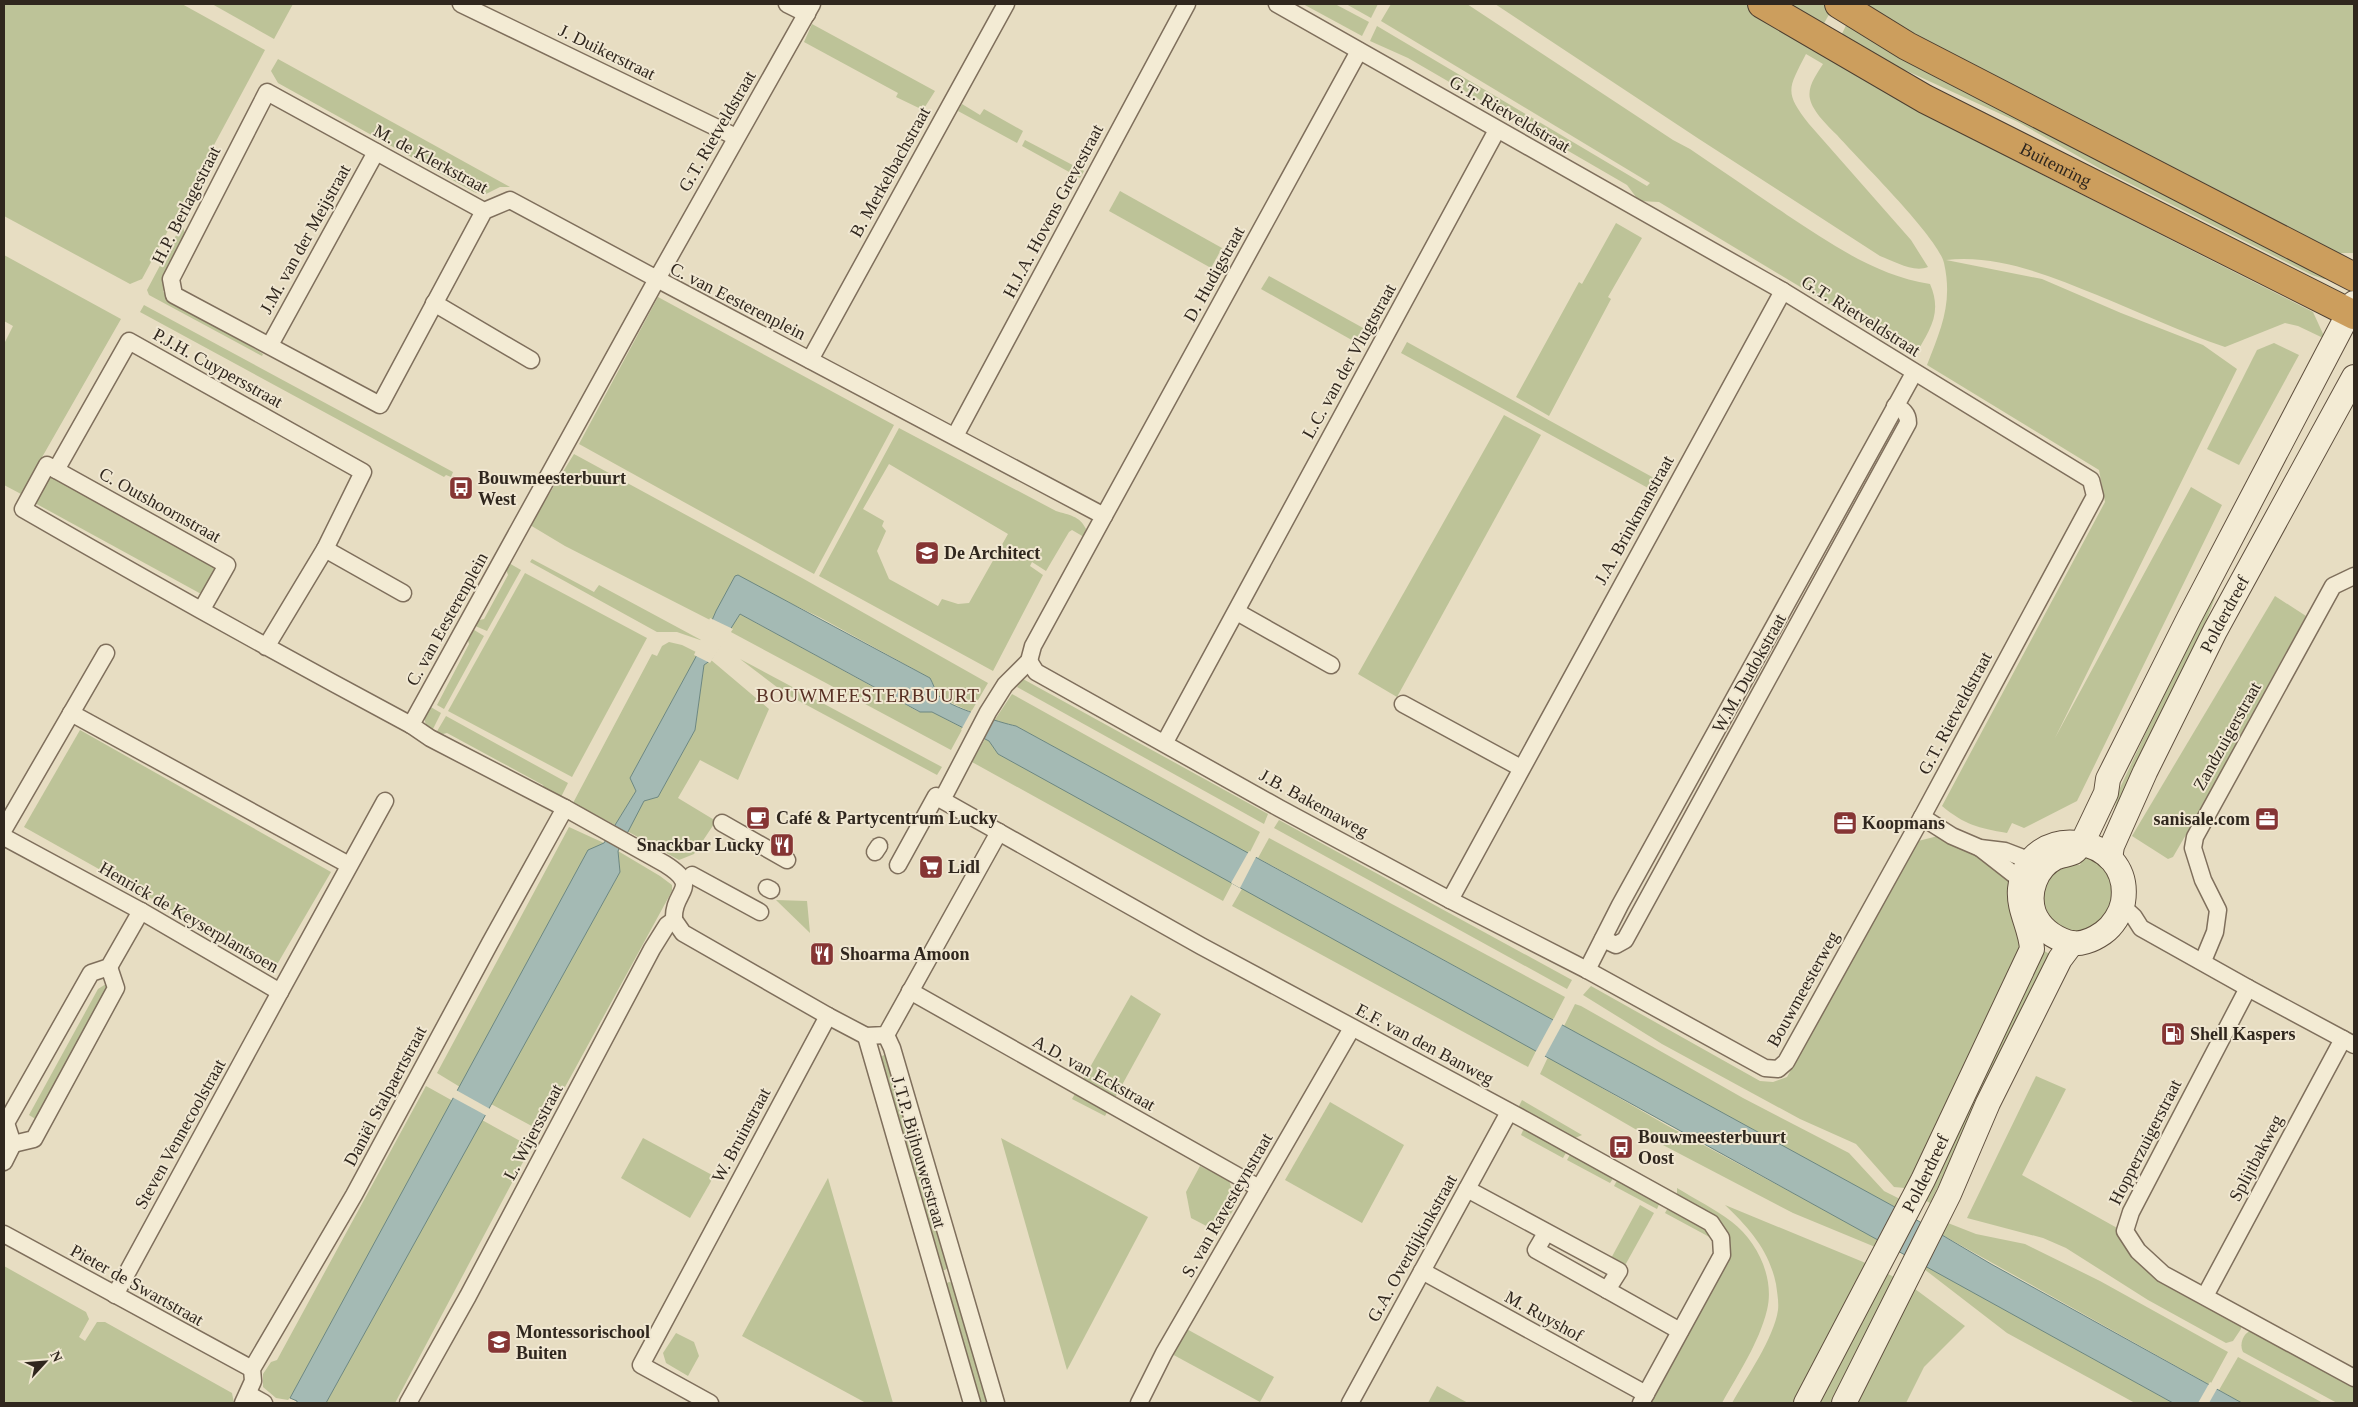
<svg xmlns="http://www.w3.org/2000/svg" width="2358" height="1407" viewBox="0 0 2358 1407" font-family="'Times New Roman',serif">
<style>
.green{fill:#bdc398;fill-rule:evenodd}
.water{fill:#a4bab4;stroke:#6c8781}
.pier{fill:#e7ddc2}
.lines{fill:none;stroke-linecap:round;stroke-linejoin:round}
.street-casing{stroke:#7f6f5c;stroke-width:19}
.secondary-casing{stroke:#60503f;stroke-width:26}
.highway-casing{stroke:#4d3e30;stroke-width:30}
.street{stroke:#f3ebd4;stroke-width:16}
.secondary{stroke:#f3ebd4;stroke-width:24}
.highway{stroke:#cc9e5d;stroke-width:28}
.labels{text-anchor:middle;stroke-width:4;stroke-linejoin:round;paint-order:stroke}
.street-label{font-size:18px;fill:#30271e;stroke:#f0e7d1}
.poi-label{font-size:18px;font-weight:bold;fill:#30271e;stroke:#f0e7d1;text-anchor:start}
.neighbourhood-label{font-size:19px;letter-spacing:1px;fill:#572f23;stroke:#f0e7d1}
</style>
<rect width="100%" height="100%" fill="#e7ddc2"/>
<g class="green">
<polygon points="4,4 182,4 265,50 142,279 130,284 4,216"/>
<polygon points="212,4 293,4 274,39"/>
<polygon points="1303,4 1335,4 1369,22 1362,36"/>
<polygon points="1346,4 1378,4 1371,18"/>
<path d="M1391 4H1467L1673 140 1690 149C1722 171 1755 193 1787 215 1831 244 1877 276 1930 284 1943 314 1929 330 1915 356L1659 202 1639 201 1627 185 1408 58 1370 41 1377 26 1647 186 1650 183 1381 21Z"/>
<path d="M1495 4H1749L2017 162 2313 312 2324 336 2321 337 2298 326 2285 323 2225 347C2181 332 2139 312 2097 295 2050 276 1998 254 1946 260L2042 279 2121 313 2203 345 2237 369 2055 738 2191 487 2222 505 2077 801 2024 828 2012 823 2007 833C1978 828 1965 825 1942 806L2105 502 2099 470 1927 365C1941 329 1953 303 1944 263 1938 237 1858 159 1837 135 1828 126 1813 112 1810 99 1807 86 1817 74 1823 64L1806 54C1788 89 1784 92 1809 124L1911 240 1928 267C1913 273 1894 261 1880 256L1699 139Z"/>
<polygon points="1782,4 1824,4 1832,9 1822,27"/>
<polygon points="1858,4 2354,4 2354,253 2338,253 2035,101"/>
<polygon points="1849,19 2334,278 2324,279 2312,275 2099,168 2018,122 1857,48 1840,38"/>
<polygon points="812,24 935,91 923,110 896,97 898,93 804,42"/>
<polygon points="278,59 510,187 500,187 484,195 474,192 278,83 271,71"/>
<polygon points="962,104 980,115 984,109 1023,131 1017,143 958,111"/>
<polygon points="1025,140 1084,171 1080,178 1022,146"/>
<polygon points="1120,191 1222,248 1211,268 1109,211"/>
<polygon points="1616,223 1642,238 1608,297 1611,299 1549,416 1516,397 1579,282 1582,284"/>
<polygon points="182,224 185,234 163,292 251,341 250,346 263,354 262,356 149,295 147,290"/>
<polygon points="4,255 121,319 21,494 4,485 4,344 13,326 4,321"/>
<polygon points="1269,276 1365,329 1357,343 1261,289"/>
<polygon points="658,297 894,425 814,574 579,444"/>
<polygon points="144,305 453,472 451,477 446,475 444,477 140,312"/>
<polygon points="1407,342 1654,478 1648,488 1401,353"/>
<polygon points="2274,343 2299,355 2239,465 2207,449 2257,350"/>
<polygon points="1504,415 1541,435 1397,697 1358,674"/>
<path d="M899 428 1056 511C1069 515 1080 516 1086 529L1084 537 1072 530 1069 532 1046 571 1032 562 1030 566 1043 575 993 671 819 576ZM889 464 1008 534 969 603 958 604 942 599 938 606 889 579 877 551 886 531 882 526 884 521 863 509Z"/>
<polygon points="574,454 802,578 988,683 971,712 939,697 930,678 821,618 735,576 712,621 565,546 530,525"/>
<polygon points="48,475 218,569 203,595 33,502"/>
<polygon points="532,559 594,592 599,585 703,641 677,632 657,632 530,562"/>
<polygon points="507,562 521,570 487,631 473,625 475,621 484,619 508,575 505,567"/>
<polygon points="525,573 647,638 572,777 448,711"/>
<polygon points="2223,576 2189,667 2112,818 2120,788 2148,728"/>
<polygon points="2275,596 2306,616 2191,826 2173,857 2168,859 2132,836"/>
<polygon points="740,614 919,712 932,712 963,728 951,750 729,631"/>
<polygon points="471,628 484,636 444,709 437,705 469,644 467,637"/>
<polygon points="669,642 682,645 698,653 630,778 636,791 615,825 573,803 652,654 657,656 662,646"/>
<polygon points="740,659 942,767 937,775 786,694"/>
<polygon points="711,660 769,709 738,780 700,760 678,798 716,821 694,854 679,860 627,831 644,801 658,797 695,730 704,664"/>
<polygon points="1023,679 1268,814 1264,824 1017,687"/>
<polygon points="1012,694 1260,832 1249,854 1016,726 994,721"/>
<path d="M429 706 441 713 432 731C422 724 424 716 429 706Z"/>
<polygon points="446,716 568,783 561,797 555,793 553,797 546,793 543,785 447,733 439,735 436,733"/>
<polygon points="80,730 331,872 275,968 24,827"/>
<polygon points="985,739 989,741 998,754 1233,882 1223,901 972,762"/>
<polygon points="1279,820 1572,980 1567,989 1274,828"/>
<polygon points="569,827 604,843 588,851 460,1087 437,1073"/>
<polygon points="1938,836 1978,856 1998,870 2008,881 2023,941 1984,1035 1905,1188 1894,1187 1856,1144 1800,1119 1662,1044 1583,995 1591,986 1760,1081 1773,1082 1787,1077 1918,841"/>
<polygon points="1269,838 1565,997 1553,1020 1258,858"/>
<polygon points="618,851 660,876 672,885 672,891 541,1131 491,1104 620,872"/>
<path d="M2084 853C2090 858 2101 863 2105 870 2117 886 2112 913 2095 925 2042 959 2019 855 2080 865Z"/>
<polygon points="1243,887 1536,1051 1528,1067 1232,906"/>
<polygon points="776,900 807,901 810,933"/>
<polygon points="2039,948 2053,956 1930,1203 1921,1198"/>
<polygon points="106,984 109,989 37,1120 29,1115 98,989"/>
<polygon points="1131,995 1161,1014 1105,1116 1072,1099"/>
<polygon points="1575,1004 1581,1006 1743,1098 1849,1153 1884,1191 1906,1202 1901,1211 1564,1026"/>
<polygon points="884,1055 889,1057 950,1266 945,1270 939,1270 879,1058"/>
<polygon points="1548,1057 1668,1126 1884,1242 1880,1249 1793,1213 1661,1144 1540,1074"/>
<polygon points="2036,1076 2066,1089 2022,1175 2119,1229 2131,1254 2140,1265 2162,1280 2241,1324 2241,1329 2233,1341 2226,1343 2148,1300 2066,1248 2043,1238 1967,1218"/>
<polygon points="426,1086 453,1101 290,1398 288,1400 276,1398 263,1387 263,1374 271,1362 277,1360"/>
<polygon points="1522,1100 1582,1135 1573,1139 1518,1108"/>
<polygon points="1330,1102 1404,1145 1362,1223 1285,1180"/>
<polygon points="482,1120 531,1147 395,1403 326,1403"/>
<polygon points="1524,1128 1567,1151 1563,1158 1521,1135"/>
<polygon points="643,1138 714,1176 690,1218 621,1178"/>
<polygon points="1001,1138 1148,1217 1067,1370"/>
<polygon points="1571,1153 1614,1177 1610,1183 1567,1160"/>
<polygon points="1200,1166 1229,1180 1236,1205 1220,1233 1191,1218 1186,1192"/>
<polygon points="828,1178 893,1403 866,1403 742,1336"/>
<polygon points="1618,1179 1660,1202 1657,1209 1614,1186"/>
<path d="M1677 1188C1695 1199 1715 1209 1732 1222 1757 1241 1775 1278 1767 1310 1759 1343 1738 1374 1722 1403H1649L1729 1255C1736 1222 1704 1211 1680 1197L1677 1195Z"/>
<polygon points="1640,1205 1654,1213 1623,1269 1609,1262"/>
<path d="M1725 1205 1868 1264 1799 1403H1732C1746 1378 1774 1338 1778 1310 1779 1302 1777 1292 1776 1284 1769 1250 1749 1228 1725 1205Z"/>
<polygon points="1669,1206 1704,1226 1715,1240 1665,1213"/>
<polygon points="1925,1214 1976,1234 2025,1244 2100,1281 2228,1352 2210,1385 1921,1223"/>
<polygon points="1905,1254 2173,1403 2135,1403 2007,1333 1924,1269 1903,1259"/>
<polygon points="4,1266 86,1312 89,1319 79,1337 85,1341 97,1322 105,1322 232,1393 234,1403 4,1403"/>
<polygon points="1884,1272 1894,1277 1831,1403 1813,1403"/>
<polygon points="949,1282 955,1283 992,1403 974,1403 943,1285"/>
<polygon points="1911,1286 1965,1326 1924,1367 1906,1403 1853,1403"/>
<polygon points="1174,1322 1274,1377 1260,1402 1159,1347"/>
<path d="M2252 1330 2354 1385V1403H2337L2243 1352C2239 1344 2243 1333 2252 1330Z"/>
<polygon points="676,1333 694,1342 699,1356 688,1376 666,1363 663,1353"/>
<polygon points="2238,1357 2323,1403 2242,1403 2219,1390"/>
<polygon points="1437,1386 1468,1403 1428,1403"/>
</g>
<path class="water" d="M738 575 930 678C933 683 935 691 939 696 947 706 1001 723 1016 726L1893 1206 1991 1264 2242 1403H2173L998 754 989 741 932 712H920L740 614 711 660 704 665 695 730 658 797 644 801 618 851 620 872 326 1403H297V1401L290 1398 588 850 604 843 636 791 630 778 698 653 716 611 735 576Z"/>
<g class="pier">
<polygon points="710,618 733,629 710,663 694,655"/>
<polygon points="972,710 994,718 982,740 961,730"/>
<polygon points="1249,851 1257,855 1240,888 1231,883"/>
<polygon points="1554,1018 1563,1023 1544,1058 1535,1053"/>
<polygon points="456,1090 490,1109 487,1116 452,1097"/>
<polygon points="2210,1382 2218,1387 2209,1403 2198,1403"/>
</g>
<g class="lines">
<defs>
<g id="street">
<polyline points="461,4 736,137"/>
<polyline points="787,4 807,14"/>
<polyline points="484,211 380,405 174,295 171,279 267,92 484,211 510,200 657,279 812,4"/>
<polyline points="434,303 531,360"/>
<polyline points="270,345 376,152"/>
<polyline points="810,360 1006,4"/>
<polyline points="955,436 1187,4"/>
<polyline points="56,470 227,565 202,609"/>
<polyline points="1104,516 1359,51"/>
<polyline points="325,549 403,593"/>
<polyline points="1237,612 1331,665"/>
<path d="M266 647 325 549 363 472 129 341 56 470 47 465 23 509C151 583 280 655 411 725"/>
<polyline points="1029,661 1036,672 1279,808 1450,900 1587,970 1765,1068 1778,1069 1786,1062 1922,817 2095,496 2091,480 1783,291 1277,4"/>
<polyline points="1403,704 1521,768"/>
<polyline points="71,713 349,865"/>
<polyline points="1165,742 1497,130"/>
<polyline points="1922,817 1952,836 1980,848 2005,851 2031,861"/>
<polyline points="722,823 787,860"/>
<polyline points="4,829 106,653"/>
<polyline points="4,837 141,911 280,992 385,801"/>
<polyline points="1980,848 2021,880"/>
<polyline points="875,852 879,846"/>
<polyline points="898,865 936,796"/>
<polyline points="692,875 760,912"/>
<polyline points="767,888 771,890"/>
<polyline points="1450,900 1783,291"/>
<polyline points="2122,906 2134,917 2141,928 2248,988 2354,1045"/>
<polyline points="674,920 683,933 828,1016 641,1365 710,1403"/>
<path d="M1603 939 1616 945 1625 940 1908 423C1908 413 1903 410 1895 406"/>
<polyline points="2203,961 2215,932 2218,910 2203,880 2193,848 2195,837 2333,586 2354,576"/>
<polyline points="1587,970 1620,905 1914,373"/>
<polyline points="2248,988 2131,1212 2125,1231 2138,1251 2163,1274 2354,1378"/>
<polyline points="910,991 1259,1188"/>
<polyline points="828,1016 866,1036 886,1035 999,832"/>
<polyline points="886,1035 892,1048 996,1403"/>
<polyline points="866,1036 972,1403"/>
<polyline points="13,1144 34,1139 116,988 109,967"/>
<polyline points="4,1162 13,1144 6,1123 91,973 109,967 141,911"/>
<polyline points="1467,1189 1619,1271 1607,1290"/>
<polyline points="1546,1233 1536,1250 1680,1331"/>
<polyline points="4,1234 252,1369"/>
<polyline points="1422,1271 1646,1394"/>
<polyline points="115,1295 280,992"/>
<polyline points="2205,1296 2343,1039"/>
<polyline points="248,1394 264,1403"/>
<polyline points="243,1403 253,1381 252,1369 354,1195 490,943 565,808"/>
<path d="M408 1403 468 1296 652 949 667 925 674 920C672 890 703 888 665 864L565 808 430 738 411 725 657 279 1104 516 1033 646 1029 661 1005 685 988 712 942 800 1201 946 1525 1120 1711 1223 1721 1238 1722 1255 1641 1403"/>
<polyline points="1139,1403 1164,1353 1352,1028"/>
<polyline points="1350,1403 1509,1112"/>
</g>
<g id="secondary">
<path id="s1" d="M2110 858 2112 846 2145 772 2215 631 2354 377"/>
<path id="s2" d="M1806 1403 1923 1180 2032 949C2031 928 2018 910 2020 889 2027 818 2134 833 2123 902 2121 913 2113 926 2103 933 2093 940 2079 946 2067 942 2053 937 2040 928 2034 913 2027 892 2036 868 2055 858 2061 855 2068 855 2074 852 2078 850 2082 842 2085 837L2106 793 2108 779 2189 618 2354 303"/>
<polyline points="1844,1403 1949,1194 1988,1103 2060,959 2072,943"/>
</g>
<g id="highway">
<path id="s3" d="M1762 4 1925 99 2354 315"/>
<polyline points="1839,4 1907,46 2354,277"/>
</g>
</defs>
<use href="#street" class="street-casing"/>
<use href="#secondary" class="secondary-casing"/>
<use href="#highway" class="highway-casing"/>
<use href="#street" class="street"/>
<use href="#secondary" class="secondary"/>
<use href="#highway" class="highway"/>
</g>
<defs>
<symbol id="bus-square" viewBox="-11 -11 22 22"><rect x="-9" y="-9" width="18" height="18" rx="4" fill="#863534" stroke="#f0e7d1"/><path d="M-5-6H5V4H4V6H2V4H-2V6H-4V4H-5ZM-3.5-4V0h7V-4ZM-3.5 1.2v1.5H-2V1.2ZM2 1.2v1.5H3.5V1.2Z" fill="#fff"/></symbol>
<symbol id="school-square" viewBox="-11 -11 22 22"><rect x="-9" y="-9" width="18" height="18" rx="4" fill="#863534" stroke="#f0e7d1"/><path d="M0-5L7-2L0 1L-7-2ZM-4 1L0 2.5L4 1V4Q0 6-4 4Z" fill="#fff"/></symbol>
<symbol id="cafe-square" viewBox="-11 -11 22 22"><rect x="-9" y="-9" width="18" height="18" rx="4" fill="#863534" stroke="#f0e7d1"/><path d="M-5.5-4.5H6V0H3Q3 3.5 0 3.5H-2.5Q-5.5 3.5-5.5 0ZM3-3.2v2h1.7v-2ZM-6 4.5H4V6H-6Z" fill="#fff"/></symbol>
<symbol id="office-square" viewBox="-11 -11 22 22"><rect x="-9" y="-9" width="18" height="18" rx="4" fill="#863534" stroke="#f0e7d1"/><path d="M-6-3h4V-5.5h4V-3h4V5H-6ZM-1-4.5V-3h2v-1.5ZM-6 0V1H6V0Z" fill="#fff"/></symbol>
<symbol id="restaurant-square" viewBox="-11 -11 22 22"><rect x="-9" y="-9" width="18" height="18" rx="4" fill="#863534" stroke="#f0e7d1"/><path d="M-5-6h1v4h1v-4h1v4h1v-4h1v5L-1.5 .5V6h-2V.5L-5-1ZM5-6V6H3V1.5H1.5Q1.5-4 5-6Z" fill="#fff"/></symbol>
<symbol id="supermarket-square" viewBox="-11 -11 22 22"><rect x="-9" y="-9" width="18" height="18" rx="4" fill="#863534" stroke="#f0e7d1"/><path d="M-6-5.5h2.5l.6 2H6L4.5 2H-2.5L-4.4-4H-6ZM-1.5 3.2a1.3 1.3 0 1 0 .1 0ZM3 3.2a1.3 1.3 0 1 0 .1 0Z" fill="#fff"/></symbol>
<symbol id="fuel-square" viewBox="-11 -11 22 22"><rect x="-9" y="-9" width="18" height="18" rx="4" fill="#863534" stroke="#f0e7d1"/><path d="M-5.5-6h7V0h2V4h1.3V-2.5L3-4.5l.8-.8L6-3V5H2.5V1h-1V6h-7ZM-4.2-4.7v3.2H.2V-4.7Z" fill="#fff"/></symbol>
</defs>
<g fill-rule="evenodd">
<use href="#bus-square" x="447" y="474" width="28" height="28"/>
<use href="#school-square" x="913" y="539" width="28" height="28"/>
<use href="#cafe-square" x="744" y="804" width="28" height="28"/>
<use href="#office-square" x="2253" y="805" width="28" height="28"/>
<use href="#office-square" x="1831" y="809" width="28" height="28"/>
<use href="#restaurant-square" x="768" y="831" width="28" height="28"/>
<use href="#supermarket-square" x="917" y="853" width="28" height="28"/>
<use href="#restaurant-square" x="808" y="940" width="28" height="28"/>
<use href="#fuel-square" x="2159" y="1020" width="28" height="28"/>
<use href="#bus-square" x="1607" y="1133" width="28" height="28"/>
<use href="#school-square" x="485" y="1328" width="28" height="28"/>
</g>
<g class="labels">
<g class="street-label">
<text transform="translate(607 52) rotate(26)" y="6">J. Duikerstraat</text>
<text transform="translate(1510 114) rotate(30)" y="6">G.T. Rietveldstraat</text>
<text transform="translate(717 131) rotate(-60)" y="6">G.T. Rietveldstraat</text>
<text transform="translate(431 159) rotate(28)" y="6">M. de Klerkstraat</text>
<text dy="6" stroke="none"><textPath href="#s3" startOffset="335">Buitenring</textPath></text>
<text transform="translate(890 172) rotate(-61)" y="6">B. Merkelbachstraat</text>
<text transform="translate(186 205) rotate(-63)" y="6">H.P. Berlagestraat</text>
<text transform="translate(1053 211) rotate(-62)" y="6">H.J.A. Hovens Grevestraat</text>
<text transform="translate(305 239) rotate(-61)" y="6">J.M. van der Meijstraat</text>
<text transform="translate(1214 274) rotate(-61)" y="6">D. Hudigstraat</text>
<text transform="translate(738 301) rotate(27)" y="6">C. van Eesterenplein</text>
<text transform="translate(1861 316) rotate(32)" y="6">G.T. Rietveldstraat</text>
<text transform="translate(1349 361) rotate(-61)" y="6">L.C. van der Vlugtstraat</text>
<text transform="translate(218 368) rotate(29)" y="6">P.J.H. Cuypersstraat</text>
<text transform="translate(160 505) rotate(29)" y="6">C. Outshoornstraat</text>
<text transform="translate(1634 520) rotate(-61)" y="6">J.A. Brinkmanstraat</text>
<text dy="6" stroke="none"><textPath href="#s1" startOffset="270">Polderdreef</textPath></text>
<text transform="translate(447 619) rotate(-61)" y="6">C. van Eesterenplein</text>
<text transform="translate(1749 673) rotate(-61)" y="6">W.M. Dudokstraat</text>
<text transform="translate(1955 713) rotate(-62)" y="6">G.T. Rietveldstraat</text>
<text transform="translate(2227 736) rotate(-61)" y="6">Zandzuigerstraat</text>
<text transform="translate(1314 803) rotate(29)" y="6">J.B. Bakemaweg</text>
<text transform="translate(189 917) rotate(30)" y="6">Henrick de Keyserplantsoen</text>
<text transform="translate(1803 989) rotate(-61)" y="6">Bouwmeesterweg</text>
<text transform="translate(1425 1044) rotate(28)" y="6">E.F. van den Banweg</text>
<text transform="translate(1094 1073) rotate(29)" y="6">A.D. van Eckstraat</text>
<text transform="translate(385 1096) rotate(-62)" y="6">Daniël Stalpaertstraat</text>
<text transform="translate(533 1132) rotate(-62)" y="6">L. Wijersstraat</text>
<text transform="translate(180 1134) rotate(-61)" y="6">Steven Vennecoolstraat</text>
<text transform="translate(741 1135) rotate(-62)" y="6">W. Bruinstraat</text>
<text transform="translate(2145 1142) rotate(-63)" y="6">Hopperzuigerstraat</text>
<text transform="translate(919 1152) rotate(74)" y="6">J.T.P. Bijhouwerstraat</text>
<text transform="translate(2256 1158) rotate(-62)" y="6">Splijtbakweg</text>
<text dy="6" stroke="none"><textPath href="#s2" startOffset="259">Polderdreef</textPath></text>
<text transform="translate(1227 1205) rotate(-60)" y="6">S. van Ravesteynstraat</text>
<text transform="translate(1412 1248) rotate(-61)" y="6">G.A. Overdijkinkstraat</text>
<text transform="translate(137 1285) rotate(29)" y="6">Pieter de Swartstraat</text>
<text transform="translate(1544 1316) rotate(29)" y="6">M. Ruyshof</text>
</g>
<g class="poi-label">
<text x="478" y="484">Bouwmeesterbuurt<tspan x="478" dy="21">West</tspan></text>
<text x="944" y="559">De Architect</text>
<text x="776" y="824">Café &amp; Partycentrum Lucky</text>
<text x="2250" y="825" text-anchor="end">sanisale.com</text>
<text x="1862" y="829">Koopmans</text>
<text x="764" y="851" text-anchor="end">Snackbar Lucky</text>
<text x="948" y="873">Lidl</text>
<text x="840" y="960">Shoarma Amoon</text>
<text x="2190" y="1040">Shell Kaspers</text>
<text x="1638" y="1143">Bouwmeesterbuurt<tspan x="1638" dy="21">Oost</tspan></text>
<text x="516" y="1338">Montessorischool<tspan x="516" dy="21">Buiten</tspan></text>
</g>
<g class="neighbourhood-label">
<text x="868" y="702">BOUWMEESTERBUURT</text>
</g>
</g>
<rect width="2358" height="1407" fill="none" stroke="#30271e" stroke-width="10"/>
<g transform="translate(45 1362) rotate(64)" stroke="#f0e7d1" stroke-width="4" paint-order="stroke">
<path d="M0-4L9 19L0 12L-9 19Z" fill="#30271e"/>
<text y="-8" font-size="14" font-weight="bold" text-anchor="middle" fill="#30271e">N</text>
</g>
</svg>
